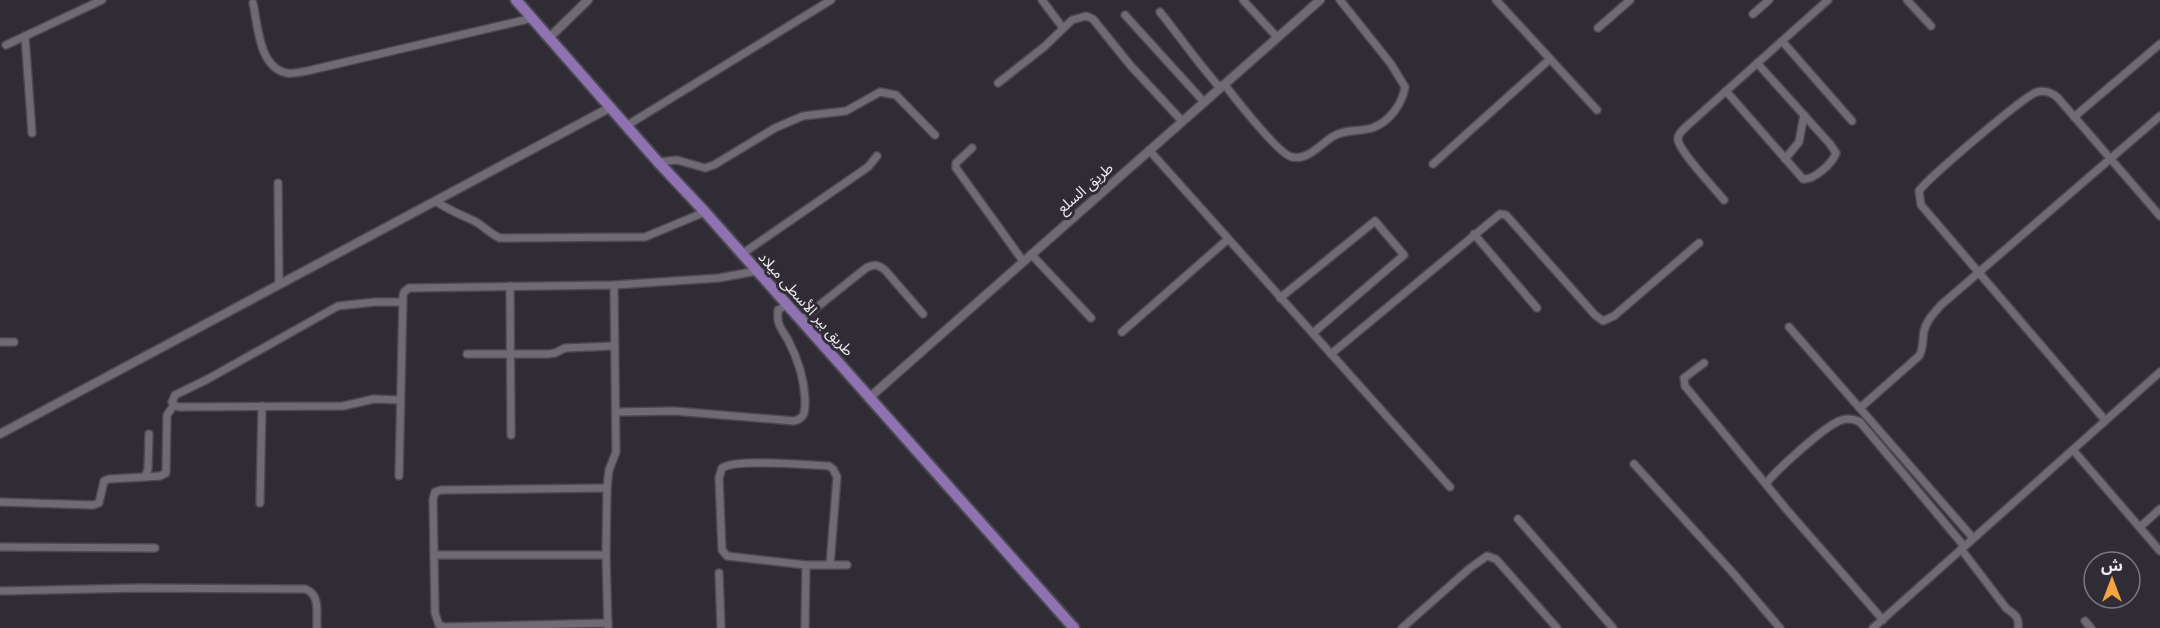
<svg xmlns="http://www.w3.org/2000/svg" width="2160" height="628" viewBox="0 0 2160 628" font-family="Merriweather,'Noto Sans Arabic',serif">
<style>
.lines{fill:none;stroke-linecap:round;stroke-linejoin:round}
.minor-casing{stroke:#4b4850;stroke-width:10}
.tertiary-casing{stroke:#4b4850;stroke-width:11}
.primary-casing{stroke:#4b4850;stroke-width:14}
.minor{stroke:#6f6b75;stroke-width:7}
.tertiary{stroke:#6f6b75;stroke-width:8}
.primary{stroke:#8f72b2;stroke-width:10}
.labels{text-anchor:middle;stroke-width:6;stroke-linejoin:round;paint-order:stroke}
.street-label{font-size:15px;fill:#eeebf1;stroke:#302c35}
</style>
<rect width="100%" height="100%" fill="#302c35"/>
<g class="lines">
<defs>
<g id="minor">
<polyline points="1042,0 1063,28"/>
<polyline points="1243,0 1277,37"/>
<polyline points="1496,0 1597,110"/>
<polyline points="1907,0 1931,26"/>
<path d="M253 3C258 26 259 68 287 73 293 74 301 72 307 71L533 18"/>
<path d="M1160 12C1180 37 1198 63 1220 88"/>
<polyline points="1753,14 1769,0"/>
<polyline points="1125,15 1204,102"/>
<polyline points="1598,28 1630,0"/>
<polyline points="25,36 32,133"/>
<polyline points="1782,41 1852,121"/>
<polyline points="6,45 102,0"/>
<polyline points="998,83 1044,47 1072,20 1086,16 1093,19 1130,65 1182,121"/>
<path d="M1224 84C1235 98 1279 155 1292 157 1307 161 1321 144 1332 137 1344 129 1359 132 1372 128 1389 122 1402 105 1405 87L1391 64 1340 0"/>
<path d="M1726 91 1803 179C1814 180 1832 164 1836 153L1830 144 1757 63"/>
<polyline points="2074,117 2160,44"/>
<polyline points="626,126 831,0"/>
<polyline points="972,148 956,163 956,168 1023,261"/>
<polyline points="1149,150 1450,487"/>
<polyline points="1785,159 1799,142 1804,115"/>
<polyline points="658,162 677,160 705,168 714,165 775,128 803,116 846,111 880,92 896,95 935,135"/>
<polyline points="1433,164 1550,59"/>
<polyline points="278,183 279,284"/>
<path d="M1724 200C1715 189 1680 152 1678 140 1677 134 1684 129 1688 125L1828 0"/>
<path d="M437 202C450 211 462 215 476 222 485 227 490 234 500 238L645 237 705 212"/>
<polyline points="1474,234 1537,308"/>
<polyline points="742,254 868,167 877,156"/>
<polyline points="1031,254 1091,318"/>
<polyline points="510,286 511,435"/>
<polyline points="1280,298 1375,221 1404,255 1313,333"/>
<path d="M801 320 866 268C874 264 877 264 885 270L923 314"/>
<polyline points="1789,327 1973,538"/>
<polyline points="1122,332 1228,239"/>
<polyline points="0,342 14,342"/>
<polyline points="467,354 548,354 555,353 565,348 614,346"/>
<polyline points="1331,354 1500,214 1506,215 1595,315 1603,321 1614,316 1699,243"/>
<polyline points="1704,363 1684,378 1685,386 1787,510 1883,620"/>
<polyline points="400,400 374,399 343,406 179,407 174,405 172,402 175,395 208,379 338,306 375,302 402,302"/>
<path d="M1860 408 1919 356C1924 348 1922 340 1924 331 1926 321 1934 313 1941 305L2160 116"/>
<path d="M617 412 674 411 794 421C806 418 805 410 805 399 804 378 798 359 788 340 785 335 781 329 779 324 777 319 778 314 778 310L787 305"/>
<path d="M2105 420 1921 205 1919 191C1927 179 2024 96 2037 92 2045 90 2053 93 2058 98L2160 216"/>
<polyline points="2073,450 2160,551"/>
<polyline points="1634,464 1733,573 1780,628"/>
<polyline points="399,476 403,296 404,292 409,288 614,285 719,278 757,271"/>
<polyline points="145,477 160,476 166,473 167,415 174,405"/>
<path d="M1766 484C1775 471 1828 423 1842 420 1849 418 1854 419 1860 422L1964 546"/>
<polyline points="607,488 441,490 435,492 433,499 435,613 439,625 444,627 608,623"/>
<polyline points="0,502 93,505 99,503 104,481 109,479 145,477 148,469 149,434"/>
<polyline points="260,503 262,406"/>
<polyline points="1518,519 1613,628"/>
<polyline points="2140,527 2160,509"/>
<polyline points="0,547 155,548"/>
<path d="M1961 549 2006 608C2014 614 2020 617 2018 628"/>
<polyline points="434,555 606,555"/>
<path d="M830 565 837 477 833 469 829 466C808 465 736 458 722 468L719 478 722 550 727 556 806 565H847"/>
<polyline points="719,573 721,628"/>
<path d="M0 591 139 588 305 589C321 594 316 614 317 628"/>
<polyline points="2085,621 2091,628"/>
<polyline points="608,628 606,555 607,488 609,470 616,452 614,285"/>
<polyline points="805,628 806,565"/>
<polyline points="1402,628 1470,568 1487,556 1496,559 1557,628"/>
<polyline points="1873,628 2160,372"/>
</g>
<g id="tertiary">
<polyline points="550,37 588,0"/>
<polyline points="869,398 1320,0"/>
<polyline points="0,434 611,107"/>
</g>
<polyline id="primary" points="516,0 658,162 705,212 1074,628"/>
</defs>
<use href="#minor" class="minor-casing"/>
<use href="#tertiary" class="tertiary-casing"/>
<use href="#primary" class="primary-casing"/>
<use href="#minor" class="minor"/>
<use href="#tertiary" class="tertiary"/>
<use href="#primary" class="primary"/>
</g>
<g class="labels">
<g class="street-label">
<text transform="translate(1085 188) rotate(-41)" y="5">طريق السلع</text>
<text transform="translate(806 304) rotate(48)" y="5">طريق بير الأسطى ميلاد</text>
</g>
</g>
<g transform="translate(2112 580)"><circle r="28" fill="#302c35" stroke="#7c7880" stroke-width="1.5"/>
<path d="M0-4.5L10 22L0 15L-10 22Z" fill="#f3a442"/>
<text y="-9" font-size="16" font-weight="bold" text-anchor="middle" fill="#eeebf1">ش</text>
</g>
</svg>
